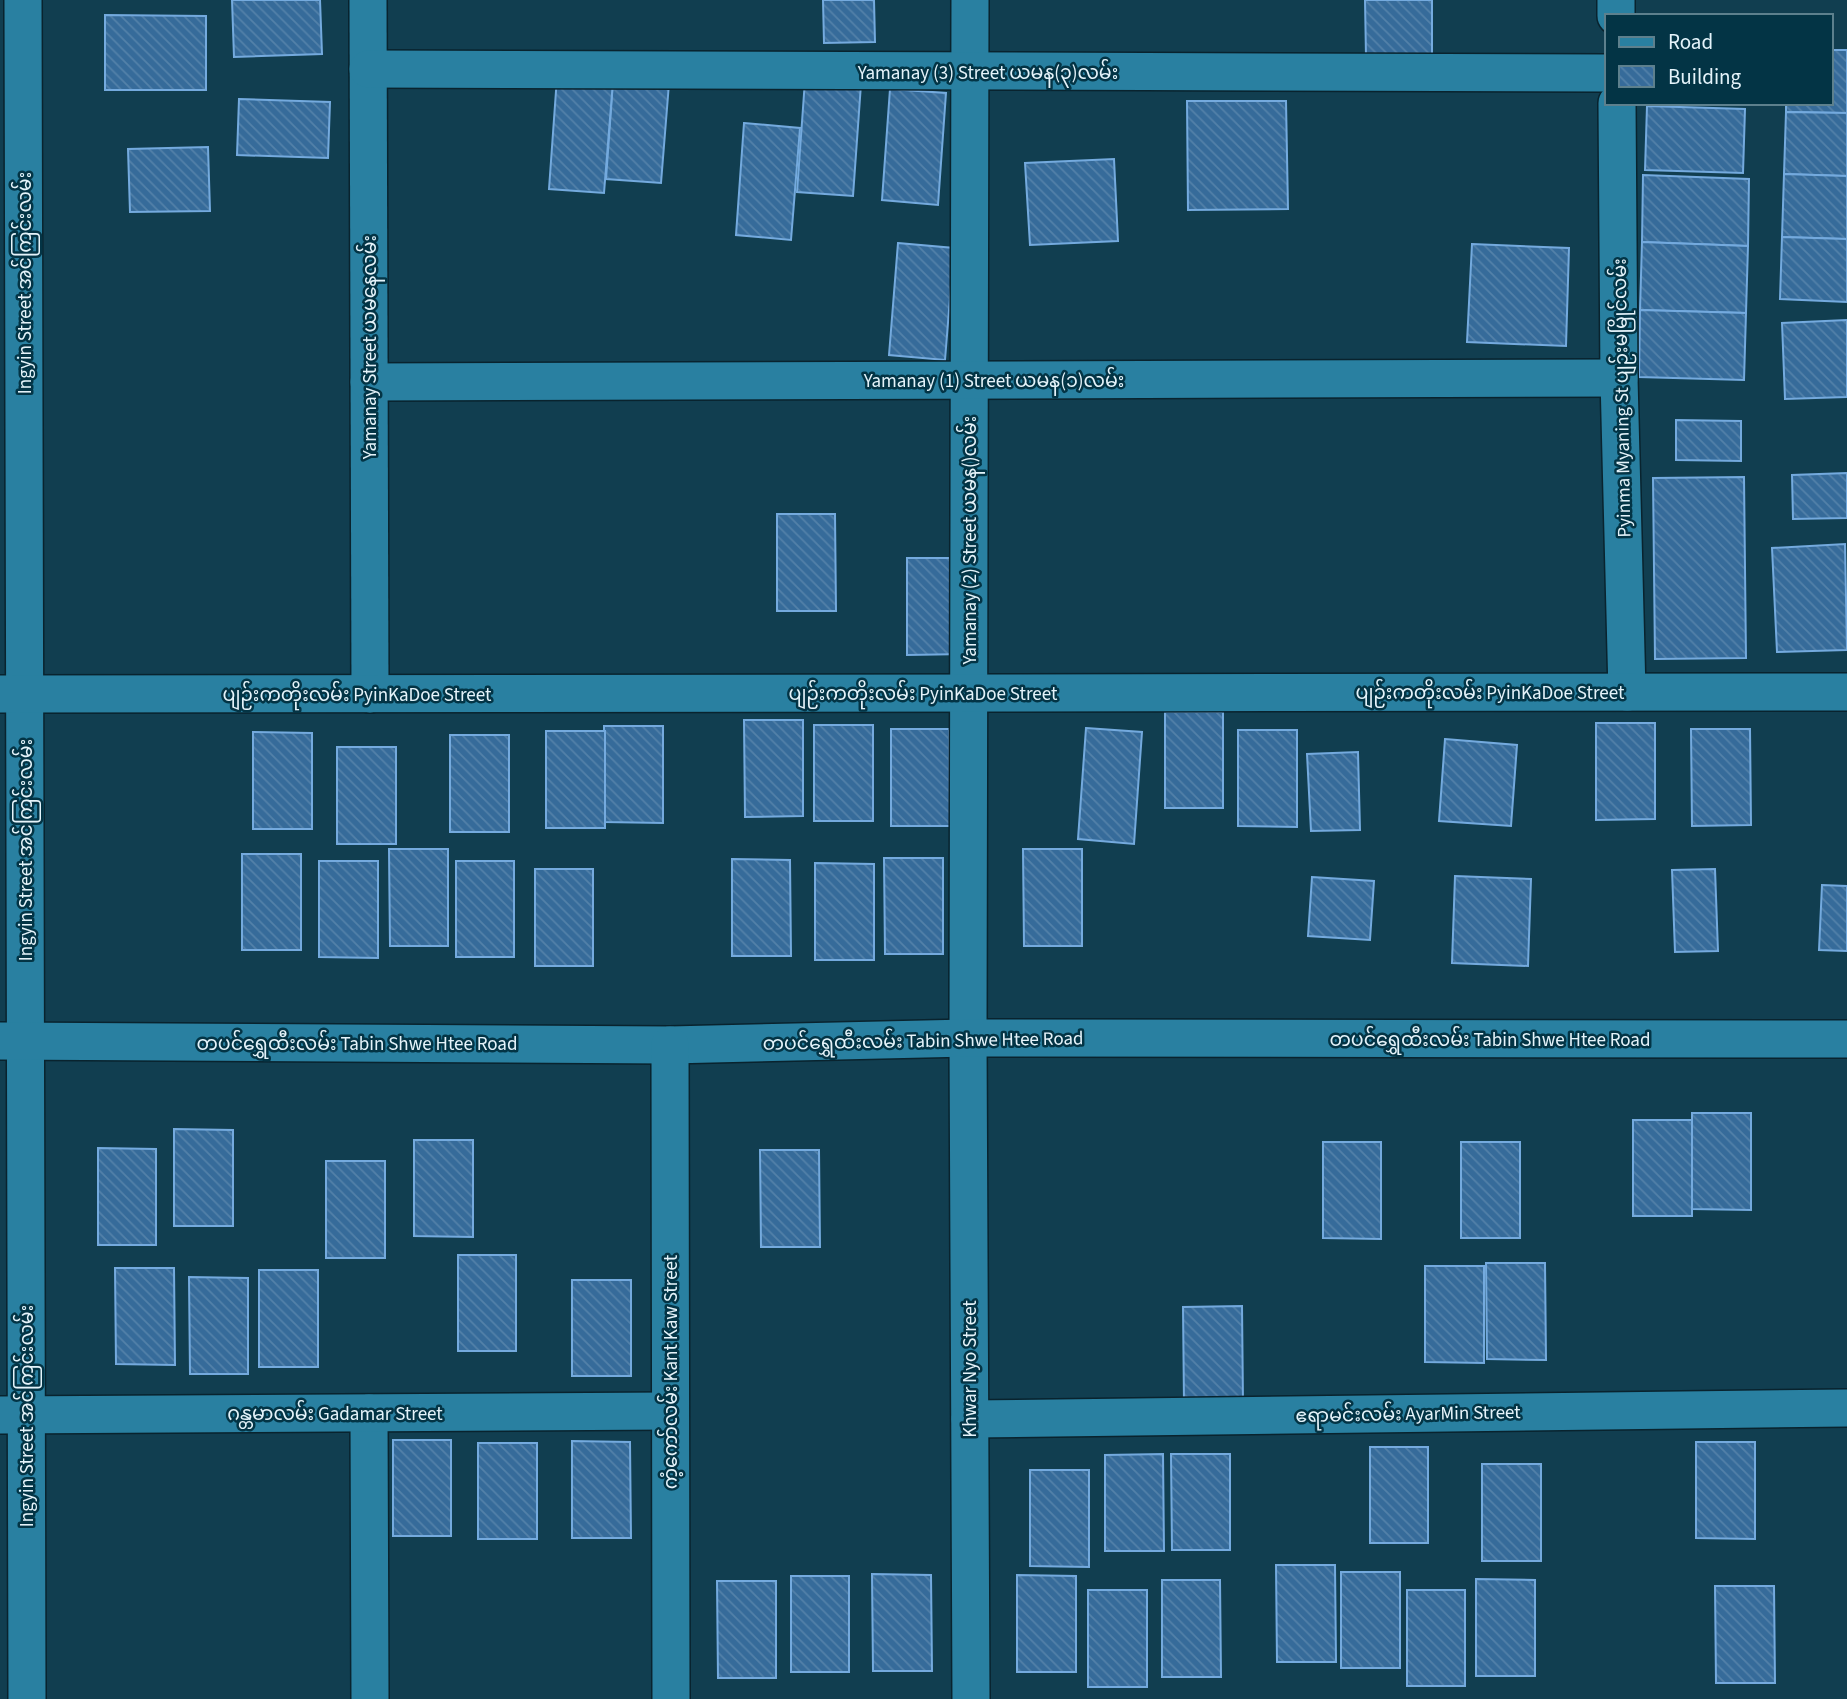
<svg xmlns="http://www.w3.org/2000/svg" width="1847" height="1699" viewBox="0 0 1847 1699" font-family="'Source Sans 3','Noto Sans Myanmar',sans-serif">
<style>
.building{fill:url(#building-back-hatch);stroke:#74aade;stroke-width:2}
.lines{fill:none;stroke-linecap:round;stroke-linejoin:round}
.minor-casing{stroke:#09232e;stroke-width:40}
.minor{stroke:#2980a1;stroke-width:37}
.labels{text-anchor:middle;stroke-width:5;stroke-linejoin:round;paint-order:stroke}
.street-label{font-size:19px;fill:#e4f3fa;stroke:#033445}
</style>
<defs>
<pattern id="building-back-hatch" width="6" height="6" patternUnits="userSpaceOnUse" patternTransform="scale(1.75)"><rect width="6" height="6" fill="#366b9a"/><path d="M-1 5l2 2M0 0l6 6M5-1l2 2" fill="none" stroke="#5381a9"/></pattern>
</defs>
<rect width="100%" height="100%" fill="#113e50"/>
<g class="building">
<polygon points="232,0 320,0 322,54 234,57"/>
<polygon points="823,0 874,0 875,42 824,43"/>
<polygon points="1365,0 1432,0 1432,57 1366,57"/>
<polygon points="105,15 206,16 206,90 105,90"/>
<polygon points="1831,50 1847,50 1847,113 1786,112 1786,103 1831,103"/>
<polygon points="614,67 670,71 661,183 606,179"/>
<polygon points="557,77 613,81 604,193 549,189"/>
<polygon points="805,80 861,84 853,196 797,192"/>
<polygon points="890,89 946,93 938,205 882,200"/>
<polygon points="239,99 330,102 328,158 237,155"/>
<polygon points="1187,101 1286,101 1288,209 1188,210"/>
<polygon points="1647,106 1745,109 1743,173 1645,170"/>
<polygon points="1786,112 1847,113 1847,176 1784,174"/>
<polygon points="744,123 800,128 791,240 736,235"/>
<polygon points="208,147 210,211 130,212 128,149"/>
<polygon points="1114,159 1118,241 1030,245 1025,163"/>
<polygon points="1784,174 1847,176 1847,239 1782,237"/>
<polygon points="1643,175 1749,179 1748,246 1642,242"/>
<polygon points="1782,237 1847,239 1847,302 1780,299"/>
<polygon points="1642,242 1748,246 1746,313 1640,310"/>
<polygon points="898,243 954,248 945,360 889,355"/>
<polygon points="1472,244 1569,248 1566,346 1467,342"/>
<polygon points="1640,310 1746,313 1744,380 1639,377"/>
<polygon points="1847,320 1847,397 1785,399 1782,323"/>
<polygon points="1676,420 1741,421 1741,461 1676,460"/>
<polygon points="1847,473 1847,518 1793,519 1792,475"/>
<polygon points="1744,477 1746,658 1655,659 1653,478"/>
<polygon points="777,514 835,514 836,611 777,611"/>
<polygon points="1845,544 1847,650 1777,652 1772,548"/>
<polygon points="907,558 966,558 966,654 907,655"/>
<rect x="1165" y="712" width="58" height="96"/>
<polygon points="744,720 803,720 803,816 745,817"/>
<polygon points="1596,723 1655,723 1655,819 1596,820"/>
<rect x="814" y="725" width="59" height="96"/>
<polygon points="604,726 663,726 663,823 604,822"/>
<polygon points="1086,728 1142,732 1134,844 1078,839"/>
<polygon points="891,729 949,729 950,826 891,826"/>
<polygon points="1691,729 1750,729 1751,825 1692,826"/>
<polygon points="1238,730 1297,730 1297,827 1238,826"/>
<rect x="546" y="731" width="59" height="97"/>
<polygon points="253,732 312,733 312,829 253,829"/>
<rect x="450" y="735" width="59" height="97"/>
<polygon points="1445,739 1517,745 1511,826 1439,821"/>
<rect x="337" y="747" width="59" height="97"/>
<polygon points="1358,752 1360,830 1311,831 1307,754"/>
<polygon points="389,849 448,849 448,946 390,946"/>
<polygon points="1023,849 1082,849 1082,946 1024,946"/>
<rect x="242" y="854" width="59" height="96"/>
<polygon points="884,858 943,858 943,954 885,954"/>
<polygon points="732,859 790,860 791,956 732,956"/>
<polygon points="319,861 378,861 378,958 319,957"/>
<rect x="456" y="861" width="58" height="96"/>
<polygon points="815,863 874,864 874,960 815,960"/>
<rect x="535" y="869" width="58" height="97"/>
<polygon points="1715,869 1718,951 1675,952 1672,870"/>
<polygon points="1455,876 1531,879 1528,966 1452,963"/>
<polygon points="1312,877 1374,881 1370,940 1308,936"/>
<polygon points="1822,885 1847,886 1847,951 1819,950"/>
<polygon points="1692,1113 1751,1113 1751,1210 1692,1209"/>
<rect x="1633" y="1120" width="59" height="96"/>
<polygon points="174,1129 233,1130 233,1226 174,1226"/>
<polygon points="414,1140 473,1140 473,1237 414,1236"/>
<polygon points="1323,1142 1381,1142 1381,1239 1323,1238"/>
<rect x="1461" y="1142" width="59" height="96"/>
<polygon points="98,1148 156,1149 156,1245 98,1245"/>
<polygon points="760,1150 819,1150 820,1247 761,1247"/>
<rect x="326" y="1161" width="59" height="97"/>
<rect x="458" y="1255" width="58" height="96"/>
<polygon points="1486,1263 1545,1263 1546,1360 1487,1359"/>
<polygon points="1425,1266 1484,1266 1484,1363 1425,1362"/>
<polygon points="115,1268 174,1268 175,1365 116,1364"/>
<rect x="259" y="1270" width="59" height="97"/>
<polygon points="189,1277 248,1278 248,1374 190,1374"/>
<rect x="572" y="1280" width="59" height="96"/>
<polygon points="1242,1306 1243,1403 1184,1403 1183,1307"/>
<rect x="393" y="1440" width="58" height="96"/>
<polygon points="572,1441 630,1442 631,1538 572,1538"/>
<polygon points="1696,1442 1755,1442 1755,1539 1696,1538"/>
<rect x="478" y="1443" width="59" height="96"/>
<rect x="1370" y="1447" width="58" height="96"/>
<polygon points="1163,1454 1164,1551 1105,1551 1105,1455"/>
<polygon points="1171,1454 1230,1454 1230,1550 1172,1550"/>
<rect x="1482" y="1464" width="59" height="97"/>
<polygon points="1030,1470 1089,1470 1089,1567 1030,1566"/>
<polygon points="1276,1565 1335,1565 1336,1662 1277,1662"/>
<rect x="1341" y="1572" width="59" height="96"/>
<polygon points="872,1574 931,1575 932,1671 873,1671"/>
<polygon points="1017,1575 1076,1576 1076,1672 1017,1672"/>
<rect x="791" y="1576" width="58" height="96"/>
<polygon points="1476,1579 1535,1580 1535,1676 1476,1676"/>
<polygon points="1162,1580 1220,1580 1221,1677 1162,1677"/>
<polygon points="717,1581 776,1581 776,1678 718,1678"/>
<polygon points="1715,1586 1774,1586 1775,1683 1716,1683"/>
<rect x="1088" y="1590" width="59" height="97"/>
<rect x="1407" y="1590" width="58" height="96"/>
</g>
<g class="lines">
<defs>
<g id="minor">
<polyline points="23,0 27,1699"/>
<polyline points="368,0 370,694"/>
<polyline points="970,0 968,1038 971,1699"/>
<polyline points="1616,0 1616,16"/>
<polyline points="368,69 1607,73"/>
<polyline points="1617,103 1619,378 1627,692"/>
<polyline points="369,382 1619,378"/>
<polyline points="0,694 1847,692"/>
<polyline points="0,1041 670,1045 968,1038 1847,1039"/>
<polyline points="670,1045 671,1699"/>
<polyline points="369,1413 370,1699"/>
<polyline points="0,1415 670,1411"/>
<polyline points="970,1419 1847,1408"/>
</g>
</defs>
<use href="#minor" class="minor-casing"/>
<use href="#minor" class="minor"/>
</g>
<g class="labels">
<g class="street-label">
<text x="988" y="79">Yamanay (3) Street ယမန(၃)လမ်း</text>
<text transform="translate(24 283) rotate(-90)" y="7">Ingyin Street အင်ကြင်းလမ်း</text>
<text transform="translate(369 347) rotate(-90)" y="7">Yamanay Street ယမနေလမ်း</text>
<text x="994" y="387">Yamanay (1) Street ယမန(၁)လမ်း</text>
<text transform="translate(1621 398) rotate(-91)" y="7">Pyinma Myaning St ပျဉ်းမမြိုင်လမ်း</text>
<text transform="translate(969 540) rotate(-90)" y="7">Yamanay (2) Street ယမန()လမ်း</text>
<text x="1490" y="699">ပျဉ်းကတိုးလမ်း PyinKaDoe Street</text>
<text x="923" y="700">ပျဉ်းကတိုးလမ်း PyinKaDoe Street</text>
<text x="357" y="701">ပျဉ်းကတိုးလမ်း PyinKaDoe Street</text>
<text transform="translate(25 850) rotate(-90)" y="7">Ingyin Street အင်ကြင်းလမ်း</text>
<text x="1490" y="1046">တပင်ရွှေထီးလမ်း Tabin Shwe Htee Road</text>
<text transform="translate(923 1040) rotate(-1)" y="7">တပင်ရွှေထီးလမ်း Tabin Shwe Htee Road</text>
<text x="357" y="1050">တပင်ရွှေထီးလမ်း Tabin Shwe Htee Road</text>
<text transform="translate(969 1369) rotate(-90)" y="7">Khwar Nyo Street</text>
<text transform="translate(670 1372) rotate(-90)" y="7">ကံ့ကော်လမ်း Kant Kaw Street</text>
<text x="335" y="1420">ဂန္တမာလမ်း Gadamar Street</text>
<text transform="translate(1408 1413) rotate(-1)" y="7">ဧရာမင်းလမ်း AyarMin Street</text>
<text transform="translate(26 1416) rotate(-90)" y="7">Ingyin Street အင်ကြင်းလမ်း</text>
</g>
</g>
<rect x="1605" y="14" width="228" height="91" fill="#033445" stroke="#5d808d" stroke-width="2"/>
<rect x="1619" y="37" width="35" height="10" fill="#2980a1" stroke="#5d808d" stroke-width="2"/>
<text x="1668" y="49" font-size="21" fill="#e4f3fa">Road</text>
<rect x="1619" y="66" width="35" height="21" fill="url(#building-back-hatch)" stroke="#5d808d" stroke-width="2"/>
<text x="1668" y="84" font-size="21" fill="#e4f3fa">Building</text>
</svg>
